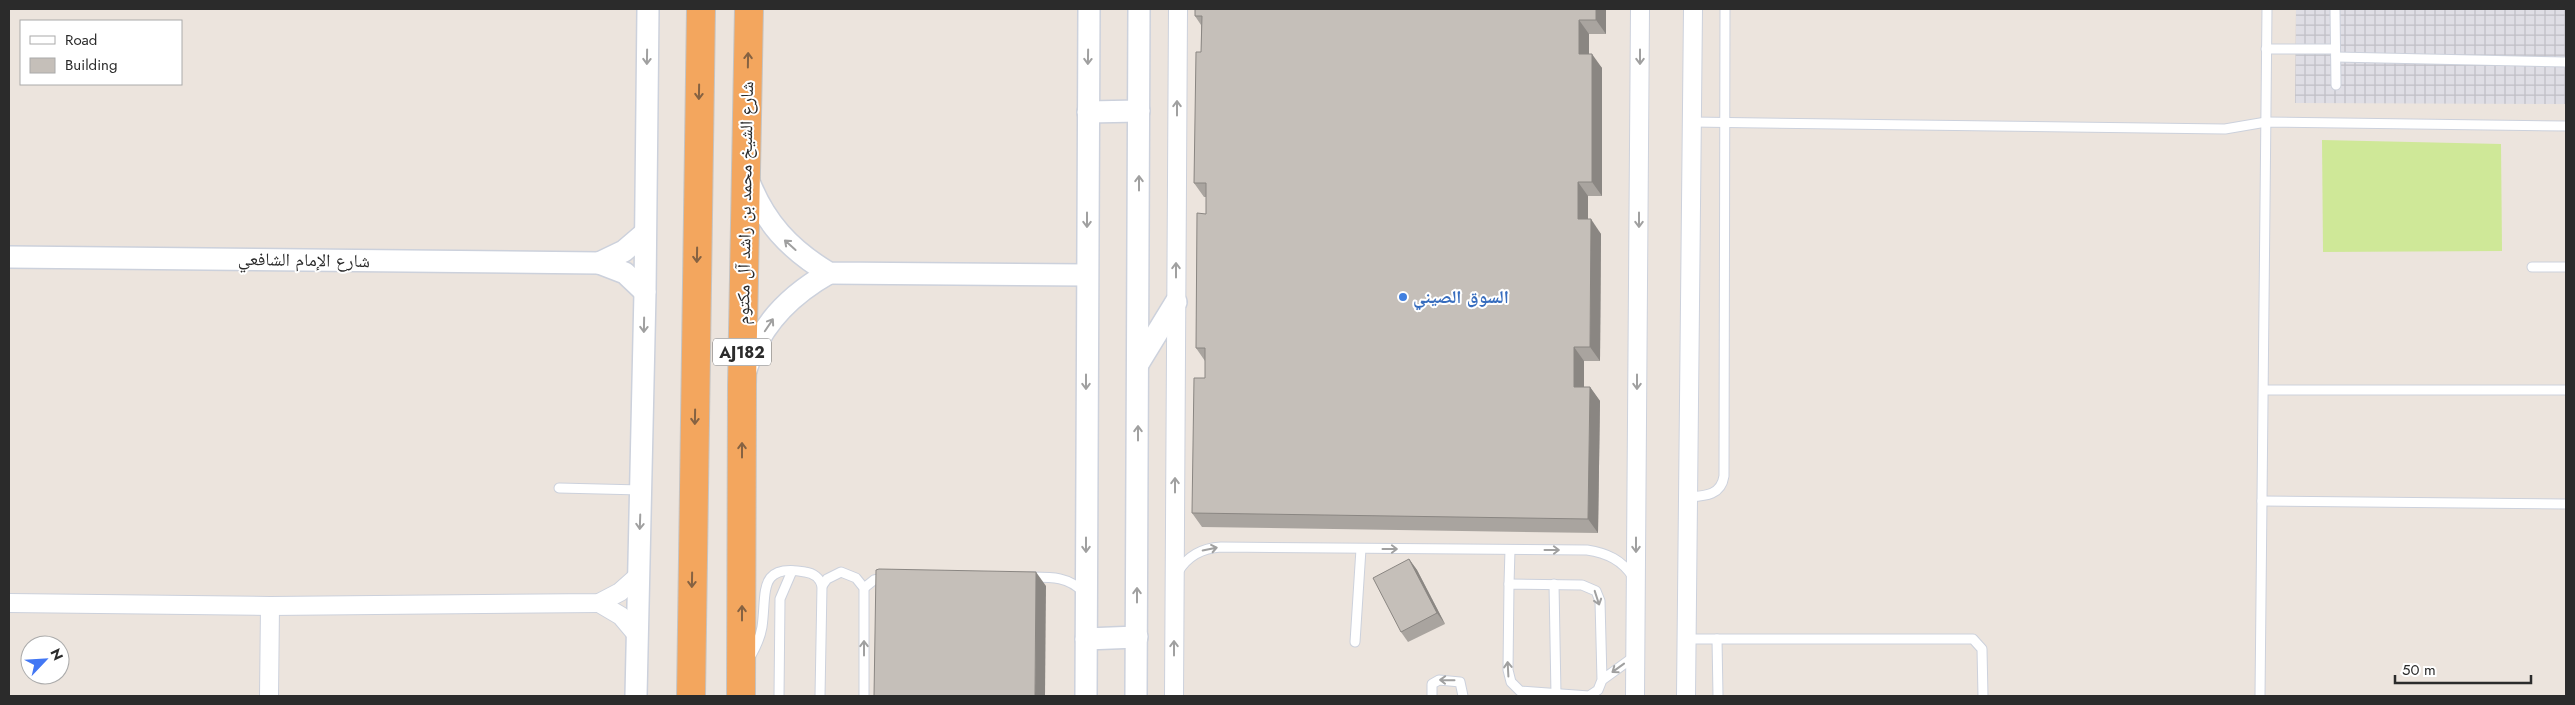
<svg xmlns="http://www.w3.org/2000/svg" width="2575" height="705" viewBox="0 0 2575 705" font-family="Jost,'Noto Naskh Arabic',sans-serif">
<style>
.industrial{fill:url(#industrial-grid)}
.pitch{fill:#cfe898}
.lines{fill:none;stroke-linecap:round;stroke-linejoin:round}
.service-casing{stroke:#ccd1dc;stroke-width:11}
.minor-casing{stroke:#ccd1dc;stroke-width:20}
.tertiary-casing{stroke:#ccd1dc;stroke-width:24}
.trunk-casing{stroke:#c4c4c4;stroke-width:30}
.service{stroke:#fff;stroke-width:9}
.minor{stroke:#fff;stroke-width:18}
.tertiary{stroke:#fff;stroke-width:21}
.trunk{stroke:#f3a65e;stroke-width:28}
.wall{fill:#a9a49f}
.shaded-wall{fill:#8a8682}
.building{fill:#c5bfb9;stroke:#8a8682}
.oneway{stroke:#a0a0a0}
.oneway2{stroke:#856242}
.shop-dot{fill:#3f7fe0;stroke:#fff;stroke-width:2}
.labels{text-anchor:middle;stroke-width:4;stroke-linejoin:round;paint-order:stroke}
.shield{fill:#fff;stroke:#6b6b6b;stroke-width:1}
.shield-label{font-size:16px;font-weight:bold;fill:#2b2b2b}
.street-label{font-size:18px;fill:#2b2b2b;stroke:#fff}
.shop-label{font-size:18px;font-weight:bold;fill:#366cbe;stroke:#fff;text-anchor:start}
</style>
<defs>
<pattern id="industrial-grid" width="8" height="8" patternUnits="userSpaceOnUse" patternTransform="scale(1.25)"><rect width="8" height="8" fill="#dfdee5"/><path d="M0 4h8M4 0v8" fill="none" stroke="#c0bfc5"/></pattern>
</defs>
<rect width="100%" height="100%" fill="#ece4dd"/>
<polygon class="industrial" points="2296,9 2566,9 2566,104 2295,103"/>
<polygon class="pitch" points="2322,140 2501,144 2502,251 2323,252"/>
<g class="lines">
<defs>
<g id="service">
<polyline points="2335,9 2336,85"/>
<polyline points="2266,49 2335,49"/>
<polyline points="2336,57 2566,62"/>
<polyline points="1692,122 2225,129 2266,122 2566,126"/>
<polyline points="2532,267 2566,267"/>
<polyline points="2264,390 2566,390"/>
<polyline points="559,488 641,490"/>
<path d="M1688 497C1704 496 1721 496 1724 476L1725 9"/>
<polyline points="2262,501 2566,504"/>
<path d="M1178 572C1188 555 1203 548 1221 547L1587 550C1607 553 1622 560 1633 577"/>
<path d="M1029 577C1050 577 1068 576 1083 592"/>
<polyline points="1509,584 1510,550"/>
<polyline points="1554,584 1556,695"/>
<polyline points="822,586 827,579 841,572 856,578 864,588 864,696"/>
<polyline points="864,588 874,580 888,577"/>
<polyline points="1687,639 1973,639 1982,649 1983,696"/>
<polyline points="1717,639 1718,696"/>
<polyline points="1355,642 1361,549"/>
<path d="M749 659C755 649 760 639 762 627 767 593 757 563 805 572 813 573 820 578 822 586L820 696"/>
<polyline points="1602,680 1600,601 1596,591 1582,585 1509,584 1508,670 1511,682 1520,691 1589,696 1598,690 1602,680 1635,656"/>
<polyline points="779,696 780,599 792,571"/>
<polyline points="1432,696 1432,684 1439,680 1460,682 1463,696"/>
<polyline points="2260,696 2267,9"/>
</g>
<g id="minor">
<polyline points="9,603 270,606 599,603 620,592 638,576"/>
<polyline points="599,603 621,616 637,635"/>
<polyline points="269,696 270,606"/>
<polyline points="1174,696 1178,9"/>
<polyline points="1635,696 1640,9"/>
<polyline points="1686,696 1693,9"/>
</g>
<g id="tertiary">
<polyline points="1088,112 1139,111"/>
<path d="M748 179C764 222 790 250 829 273L1087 275"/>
<polyline points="9,257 599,263 625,273 645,292"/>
<polyline points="599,263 624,251 645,233"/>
<polyline points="1138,364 1176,302"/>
<path d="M746 370C759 326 790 295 829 273"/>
<polyline points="1086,639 1137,637"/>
<polyline points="636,696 645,292 648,9"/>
<polyline points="1086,696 1089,9"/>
<polyline points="1136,696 1139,9"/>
</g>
<g id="trunk">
<polyline points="691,696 701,9"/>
<polyline points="741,696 742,385 749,9"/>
</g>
</defs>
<use href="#service" class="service-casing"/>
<use href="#minor" class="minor-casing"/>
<use href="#tertiary" class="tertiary-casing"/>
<use href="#trunk" class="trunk-casing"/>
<use href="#service" class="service"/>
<use href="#minor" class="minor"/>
<use href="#tertiary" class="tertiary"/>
<use href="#trunk" class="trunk"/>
</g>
<g class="wall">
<polygon points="1195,9 1606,9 1606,34 1589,34 1589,54 1602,68 1602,196 1588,196 1588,219 1601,234 1600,361 1584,361 1584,387 1590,387 1600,401 1598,533 1202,527 1192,513 1205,378 1205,361 1196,348 1206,214 1206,197 1204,197 1194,183 1201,52 1201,25 1195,16"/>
<polygon points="1409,559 1417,570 1445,624 1408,642 1401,632"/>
</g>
<g class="shaded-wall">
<polygon points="1596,9 1606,9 1606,34 1596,20"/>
<polygon points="1579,20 1589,34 1589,68 1579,54"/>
<polygon points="1592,54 1602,68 1602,196 1592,182"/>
<polygon points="1578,182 1588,196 1588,233 1578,219"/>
<polygon points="1591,219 1601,234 1600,361 1590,347"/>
<polygon points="1574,347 1584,361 1584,401 1574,387"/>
<polygon points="1590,387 1600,401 1598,533 1588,519"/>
<polygon points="1409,559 1417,570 1445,624 1437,613"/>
<polygon points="1036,572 1046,586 1045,696 1035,696"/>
</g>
<g class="building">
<polygon points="1195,9 1596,9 1596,20 1579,20 1579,54 1592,54 1592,182 1578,182 1578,219 1591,219 1590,347 1574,347 1574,387 1590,387 1588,519 1192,513 1194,378 1205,378 1205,348 1196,348 1197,213 1206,214 1206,183 1194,183 1196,52 1201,52 1202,16 1195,16"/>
<polygon points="1409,559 1437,613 1401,632 1373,578"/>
<polygon points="879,569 1036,572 1035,696 874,696 876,570"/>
</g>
<defs><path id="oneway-shaft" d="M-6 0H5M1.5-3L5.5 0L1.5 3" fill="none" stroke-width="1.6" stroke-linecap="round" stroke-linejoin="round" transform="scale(1.25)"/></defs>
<g class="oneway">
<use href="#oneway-shaft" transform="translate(647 57) rotate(91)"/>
<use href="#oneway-shaft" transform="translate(1088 57) rotate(91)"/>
<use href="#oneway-shaft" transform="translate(1640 57) rotate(90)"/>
<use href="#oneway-shaft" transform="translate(1177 108) rotate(-90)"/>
<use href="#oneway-shaft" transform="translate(1139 183) rotate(-90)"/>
<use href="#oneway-shaft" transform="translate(1087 220) rotate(90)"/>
<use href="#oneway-shaft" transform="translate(1639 220) rotate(90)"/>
<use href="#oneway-shaft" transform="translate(790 245) rotate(-138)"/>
<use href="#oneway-shaft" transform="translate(1176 270) rotate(-90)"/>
<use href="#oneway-shaft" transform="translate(644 325) rotate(91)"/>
<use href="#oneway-shaft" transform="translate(769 325) rotate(-56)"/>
<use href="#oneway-shaft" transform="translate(1086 382) rotate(90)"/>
<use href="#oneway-shaft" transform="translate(1637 382) rotate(90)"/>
<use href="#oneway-shaft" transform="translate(1138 433) rotate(-90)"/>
<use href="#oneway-shaft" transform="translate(1175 485) rotate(-90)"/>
<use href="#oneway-shaft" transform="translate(640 522) rotate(92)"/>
<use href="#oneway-shaft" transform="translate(1086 545) rotate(90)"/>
<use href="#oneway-shaft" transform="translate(1636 545) rotate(90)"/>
<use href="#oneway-shaft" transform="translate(1210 549) rotate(-12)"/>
<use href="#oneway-shaft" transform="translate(1390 549)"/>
<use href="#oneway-shaft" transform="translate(1552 550)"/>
<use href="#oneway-shaft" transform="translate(1137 595) rotate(-90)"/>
<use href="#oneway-shaft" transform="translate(1597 598) rotate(72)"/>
<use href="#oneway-shaft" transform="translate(864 648) rotate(-90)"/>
<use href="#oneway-shaft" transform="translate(1174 648) rotate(-90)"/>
<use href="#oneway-shaft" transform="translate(1618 668) rotate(144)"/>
<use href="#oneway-shaft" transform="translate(1508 669) rotate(-93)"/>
<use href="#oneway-shaft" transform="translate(1447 680) rotate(-179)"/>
</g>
<g class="oneway2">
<use href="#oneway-shaft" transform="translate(748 60) rotate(-89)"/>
<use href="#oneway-shaft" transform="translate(699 92) rotate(91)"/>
<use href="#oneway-shaft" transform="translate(697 255) rotate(91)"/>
<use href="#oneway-shaft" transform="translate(695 417) rotate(91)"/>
<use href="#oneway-shaft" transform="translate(742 450) rotate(-90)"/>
<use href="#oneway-shaft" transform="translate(692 580) rotate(91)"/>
<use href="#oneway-shaft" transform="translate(742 613) rotate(-90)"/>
</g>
<circle class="shop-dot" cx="1403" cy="297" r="5"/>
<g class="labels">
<rect class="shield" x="713" y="338.5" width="58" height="27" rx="4"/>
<g class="shield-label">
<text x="742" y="358">AJ182</text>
</g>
<g class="street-label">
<text transform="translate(745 203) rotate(-89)" y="6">شارع الشيخ محمد بن راشد آل مكتوم</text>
<text transform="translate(304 260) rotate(1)" y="6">شارع الإمام الشافعي</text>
</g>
<g class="shop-label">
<text x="1413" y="303">السوق الصيني</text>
</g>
</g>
<rect width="2575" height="705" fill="none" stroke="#2b2b2b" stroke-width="20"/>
<rect x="20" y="20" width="162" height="65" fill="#ffffff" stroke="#aaaaaa"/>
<rect x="30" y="36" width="25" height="8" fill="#ffffff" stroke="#aaaaaa"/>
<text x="65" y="45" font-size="15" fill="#2b2b2b">Road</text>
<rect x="30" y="58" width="25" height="15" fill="#c5bfb9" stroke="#aaaaaa"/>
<text x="65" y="70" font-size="15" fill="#2b2b2b">Building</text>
<g transform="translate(45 660) rotate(65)"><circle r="24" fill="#ffffff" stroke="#aaaaaa"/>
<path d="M0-4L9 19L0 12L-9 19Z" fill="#4277f4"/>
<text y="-8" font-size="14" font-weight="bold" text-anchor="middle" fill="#2b2b2b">N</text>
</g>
<path d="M2395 675v8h136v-8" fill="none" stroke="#2b2b2b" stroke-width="2.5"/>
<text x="2402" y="675" font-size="15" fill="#2b2b2b" stroke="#ffffff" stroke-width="4" paint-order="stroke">50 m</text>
</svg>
